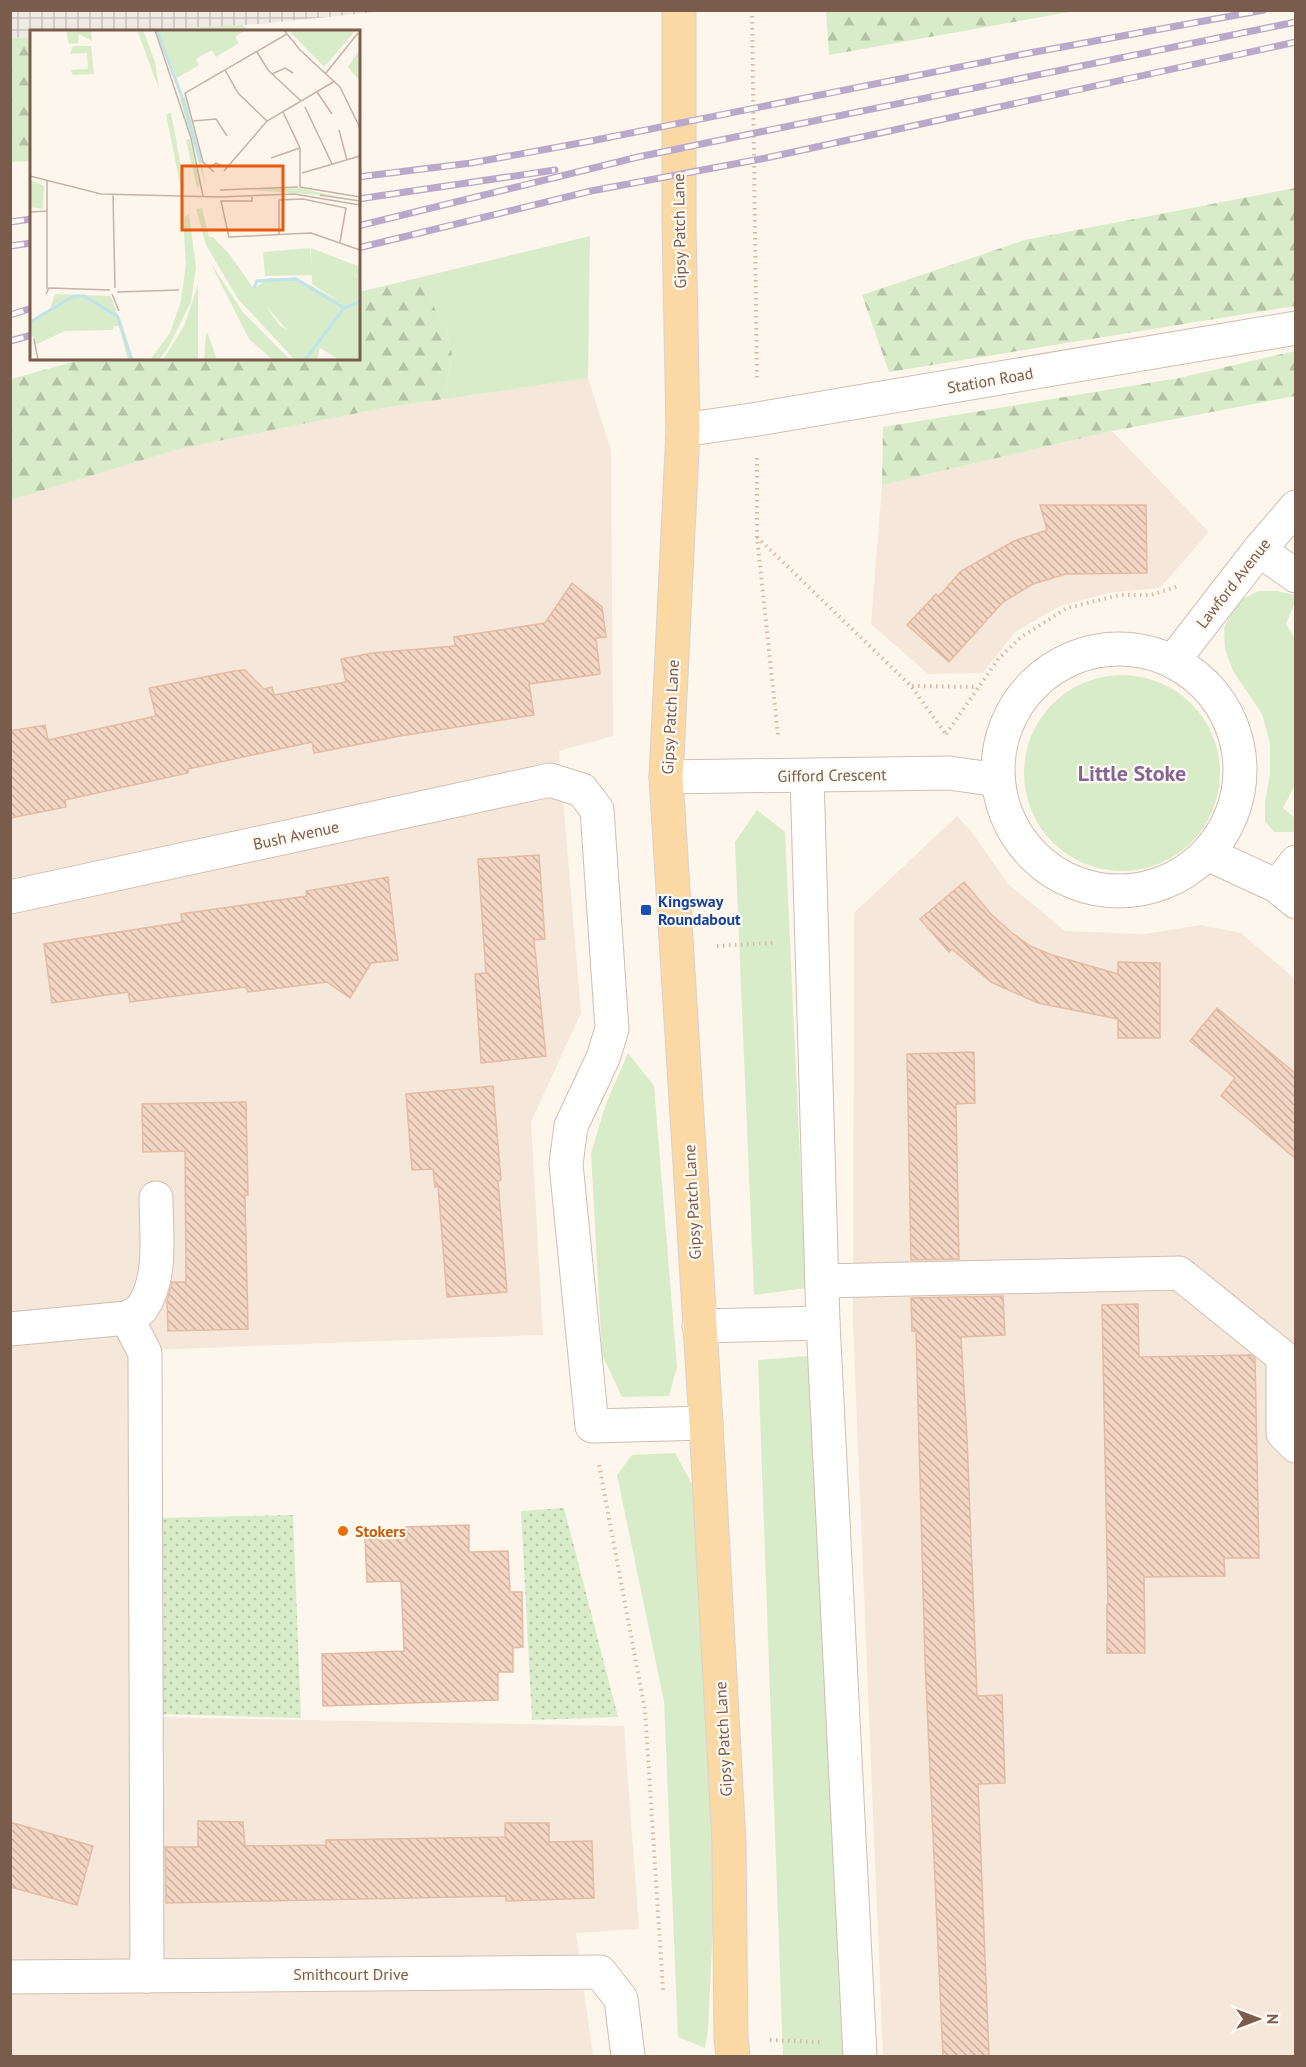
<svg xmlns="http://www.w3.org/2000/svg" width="1306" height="2067" viewBox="0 0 1306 2067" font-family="'PT Sans',sans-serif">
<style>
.residential{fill:#f5e8da}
.industrial{fill:url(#industrial-grid)}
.grass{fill:#d8ecc9}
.forest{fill:url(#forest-firs)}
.garden{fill:url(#garden-dots)}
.building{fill:url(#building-back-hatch);stroke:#e6bba3;stroke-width:1.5}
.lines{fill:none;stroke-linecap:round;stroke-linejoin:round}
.minor-casing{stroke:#d1beb0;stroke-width:35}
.major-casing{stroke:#dad1cd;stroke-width:35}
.path{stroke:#d9b8a5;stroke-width:4;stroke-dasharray:1.5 4.5;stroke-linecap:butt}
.minor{stroke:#fff;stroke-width:33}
.major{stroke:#fbd9a5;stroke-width:33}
.rail-casing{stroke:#b9a8c9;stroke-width:7}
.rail{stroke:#fffaf3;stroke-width:4.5;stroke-dasharray:14;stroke-linecap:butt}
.transit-dot{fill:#1a4fb4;stroke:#fffaf3;stroke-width:2}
.food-dot{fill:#e8710a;stroke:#fffaf3;stroke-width:2}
.labels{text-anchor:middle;stroke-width:4.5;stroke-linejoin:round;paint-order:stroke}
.street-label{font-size:16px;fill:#7a5c4d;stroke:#fffaf3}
.transit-label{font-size:16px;font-weight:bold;fill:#164399;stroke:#fffaf3;text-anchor:start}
.food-label{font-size:16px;font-weight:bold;fill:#c56008;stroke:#fffaf3;text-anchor:start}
.district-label{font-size:22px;font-weight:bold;fill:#846695;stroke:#fffaf3}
.inset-river{fill:none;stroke:#bfe3e8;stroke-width:3}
.inset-road{fill:none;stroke:#c5b3a7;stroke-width:1.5}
.view{fill:#e8590c;fill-opacity:0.15;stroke:#e8590c;stroke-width:3}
.inset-edge{fill:none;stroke:#7a5c4d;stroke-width:3}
</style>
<defs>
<pattern id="industrial-grid" width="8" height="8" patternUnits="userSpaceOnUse" patternTransform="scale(1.5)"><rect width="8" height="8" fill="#efe9e4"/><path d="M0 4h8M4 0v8" fill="none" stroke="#c7c0bb"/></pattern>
<pattern id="forest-firs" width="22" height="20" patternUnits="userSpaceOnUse" patternTransform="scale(1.5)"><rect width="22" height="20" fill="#d8ecc9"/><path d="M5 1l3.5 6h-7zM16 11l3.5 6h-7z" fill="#b4c2a5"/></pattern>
<pattern id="garden-dots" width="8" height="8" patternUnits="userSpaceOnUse" patternTransform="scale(1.5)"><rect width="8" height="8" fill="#d8ecc9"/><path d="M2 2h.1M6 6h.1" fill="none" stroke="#b4c2a5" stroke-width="1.8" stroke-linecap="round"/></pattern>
<pattern id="building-back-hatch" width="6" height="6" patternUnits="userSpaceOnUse" patternTransform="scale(1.5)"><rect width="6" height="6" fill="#f3d5c3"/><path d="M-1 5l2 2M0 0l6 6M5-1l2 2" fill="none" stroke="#cab0a1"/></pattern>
</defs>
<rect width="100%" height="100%" fill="#fdf6ec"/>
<g class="residential">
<polygon points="588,378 611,450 613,736 559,751 581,1013 531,1122 543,1335 152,1350 153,1717 624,1726 639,1929 576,1933 593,2056 11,2056 11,500 183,448 388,407"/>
<polygon points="1112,431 1209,532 1160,588 1108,593 1058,607 1014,633 983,673 928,674 871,624 882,485"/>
<polygon points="957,816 971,831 1008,884 1065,931 1145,934 1201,925 1241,933 1295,979 1295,2056 883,2056 853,1325 854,913"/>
</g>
<polygon class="industrial" points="11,11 385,11 260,24 128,31 32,32 31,37 11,38"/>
<g class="grass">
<polygon points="590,236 588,378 444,399 452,354 446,329 418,278"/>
<polygon points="1258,591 1277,591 1295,595 1295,602 1286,624 1295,638 1295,785 1283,808 1295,818 1295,830 1293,832 1274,832 1265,821 1265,802 1270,774 1270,743 1262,714 1233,671 1225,649 1224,628 1237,602"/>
<circle cx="1122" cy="773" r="98"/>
<polygon points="757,810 785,832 806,1288 754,1295 735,842"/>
<polygon points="628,1053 654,1086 677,1367 669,1396 622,1397 602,1354 591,1153 606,1104"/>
<polygon points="808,1356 844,2025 845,2056 783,2056 758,1360"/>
<polygon points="675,1453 700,1499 715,1882 708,2030 705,2048 678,2037 664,1701 617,1475 632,1455"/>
</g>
<g class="forest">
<polygon points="826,11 826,10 1075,11 829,55"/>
<polygon points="242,25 250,31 128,31"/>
<polygon points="31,37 31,161 11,162 11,38"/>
<polygon points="1295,188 1295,306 889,372 862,295 1025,240"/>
<polygon points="418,278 446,329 452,354 444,399 388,407 183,448 11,500 11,379 84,359 358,358 359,292"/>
<polygon points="1295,351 1295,396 1112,431 882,485 883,427 1179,378"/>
</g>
<g class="garden">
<polygon points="564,1508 618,1717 532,1720 521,1511"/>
<polygon points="293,1515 301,1718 159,1714 159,1518"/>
</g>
<g class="building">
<polygon points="1040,505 1146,505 1147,573 1066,574 1033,584 1003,602 949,662 907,625 936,594 939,596 961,571 1014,541 1047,530"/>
<polygon points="572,583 602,607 606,637 596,638 600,674 529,684 534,715 400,736 314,753 312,742 188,769 188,773 65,800 66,807 10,818 10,731 45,725 48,740 156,716 149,688 234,671 245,670 264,689 272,687 274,695 346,682 341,659 372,653 455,646 454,637 545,623"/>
<polygon points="539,855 545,939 534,940 546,1056 481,1063 475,974 486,973 478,859"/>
<polygon points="388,877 398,960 371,963 350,998 327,982 248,992 246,987 130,1002 128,992 52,1003 44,944 182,922 181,914 307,896 306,891"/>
<polygon points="964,882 991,914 1011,932 1030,946 1052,955 1118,974 1118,962 1160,963 1160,1038 1118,1038 1118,1019 1038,1003 991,982 952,949 949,952 920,919"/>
<polygon points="1217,1008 1296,1074 1296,1159 1221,1096 1235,1078 1190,1041"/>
<polygon points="974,1052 975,1103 956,1104 959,1259 911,1260 907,1054"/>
<polygon points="493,1086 501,1180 498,1181 507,1292 447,1297 438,1186 435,1187 433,1169 412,1170 406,1094"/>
<polygon points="246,1102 248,1195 245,1195 248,1329 168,1331 167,1301 172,1282 186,1282 185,1151 143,1152 142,1104"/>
<polygon points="1003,1296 1005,1335 961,1337 967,1438 977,1696 1002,1695 1005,1783 978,1784 989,2056 943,2056 925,1660 916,1331 912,1331 911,1298"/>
<polygon points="1138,1304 1139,1357 1251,1355 1255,1358 1259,1558 1224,1558 1225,1576 1144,1577 1145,1653 1107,1653 1107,1605 1108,1605 1102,1305"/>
<polygon points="469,1525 469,1552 508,1551 510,1592 522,1592 523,1647 513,1648 513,1672 498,1672 498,1700 323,1706 322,1654 404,1651 401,1581 367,1582 365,1539 407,1538 406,1527"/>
<polygon points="198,1821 243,1822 245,1846 326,1845 326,1840 505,1837 505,1823 549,1823 549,1842 592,1841 594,1898 506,1901 506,1896 166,1903 165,1847 198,1847"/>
<polygon points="10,1822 93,1846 77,1905 10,1887"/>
</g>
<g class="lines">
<defs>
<g id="minor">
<polyline points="683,430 758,419 1296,328"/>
<polyline points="1259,550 1296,576"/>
<circle cx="1119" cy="770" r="121"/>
<polyline points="1173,661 1259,550 1296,507"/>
<polyline points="807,776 823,1323 860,2056"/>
<polyline points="666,777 949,773 998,780"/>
<polyline points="1208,854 1277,886 1296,902"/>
<polyline points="1277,886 1296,862"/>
<polyline points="10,897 550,780 582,790 597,810 612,1029 603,1058 571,1126 566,1164 592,1426 706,1423"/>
<polyline points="823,1281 1179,1273 1283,1357 1283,1433 1296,1446"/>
<polyline points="127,1318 145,1353 147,1976"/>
<polyline points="699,1326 823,1323"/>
<path d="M10 1329 127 1318C132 1315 139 1312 142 1308 163 1278 156 1232 156 1198"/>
<polyline points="10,1977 600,1972 621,1999 628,2056"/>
</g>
<polyline id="major" points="679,10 679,224 683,430 666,777 706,1423 729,1842 731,2038 733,2056"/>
</defs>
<use href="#minor" class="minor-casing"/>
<use href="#major" class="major-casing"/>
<g class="path">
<polyline points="752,10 757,379"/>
<polyline points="757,458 757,537 778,735"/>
<polyline points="757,537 911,686 945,733"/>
<polyline points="912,686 978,687"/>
<polyline points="946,734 999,658 1021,637 1067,608 1120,595 1151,595 1179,586"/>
<polyline points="717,946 773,943"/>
<polyline points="599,1465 645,1710 663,1990"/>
<polyline points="770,2040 820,2042"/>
</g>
<use href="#minor" class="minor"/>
<use href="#major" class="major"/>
<defs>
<g id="rail">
<polyline points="358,177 471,163 591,141 1024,54 1264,10"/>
<polyline points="358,199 555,170"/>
<polyline points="10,222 32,219"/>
<polyline points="358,226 638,157 1296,22"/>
<polyline points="10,246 32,243"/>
<polyline points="358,248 591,191 766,158 1296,42"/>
<polyline points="10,315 32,308"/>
<polyline points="10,341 32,335"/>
</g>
</defs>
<use href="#rail" class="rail-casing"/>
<use href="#rail" class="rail"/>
</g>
<rect class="transit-dot" x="640" y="904" width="12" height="12" rx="3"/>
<circle class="food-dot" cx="343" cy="1531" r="6"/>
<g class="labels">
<g class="street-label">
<text transform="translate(679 231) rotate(-91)" y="6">Gipsy Patch Lane</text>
<text transform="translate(990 380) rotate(-10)" y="6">Station Road</text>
<text transform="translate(1233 583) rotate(-52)" y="6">Lawford Avenue</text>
<text transform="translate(670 717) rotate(-87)" y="6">Gipsy Patch Lane</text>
<text transform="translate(832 775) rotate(-1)" y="6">Gifford Crescent</text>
<text transform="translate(296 835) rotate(-12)" y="6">Bush Avenue</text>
<text transform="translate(692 1202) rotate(-93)" y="6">Gipsy Patch Lane</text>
<text transform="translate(723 1739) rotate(-93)" y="6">Gipsy Patch Lane</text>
<text x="351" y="1980">Smithcourt Drive</text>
</g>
<g class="transit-label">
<text x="658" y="907">Kingsway<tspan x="658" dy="18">Roundabout</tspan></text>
</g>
<g class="food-label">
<text x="355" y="1537">Stokers</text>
</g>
<g class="district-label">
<text x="1132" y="781">Little Stoke</text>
</g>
</g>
<g transform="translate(30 30)">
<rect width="330" height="330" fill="#fdf6ec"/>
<path d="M36 0H61L62 11 49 4 48 13 39 14ZM107 0H113L125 32 129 59ZM43 16H61L64 44 43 45 41 40 58 39 57 23 40 24ZM0 150 14 156 13 179 0 177ZM270 158 305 166 219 160ZM281 218 330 237V249L324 243 307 270 282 254ZM180 232 212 281 260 330H243L219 309ZM168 255V330H133L154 296ZM25 264 81 266 86 281 83 300 35 301 7 314 0 302V291L20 279ZM176 303 178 304 187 330H174Z" fill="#d8ecc9"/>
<path d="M155 67 170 124 176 157 150 69ZM141 83 145 104 155 159H151L136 84ZM160 109 170 156 167 158 156 110ZM172 178 179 207H183L200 225 250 296 290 317 287 330H265L208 269 176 215 166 179ZM159 184 166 237 161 272 138 318 129 330H120L140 303 151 271 156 234 153 188ZM86 281 91 290 103 330H98L89 296H82Z" fill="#d8ecc9"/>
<path d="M127 0H216L205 7 209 13 186 27 182 20 166 29 169 35 147 48ZM258 0H326L294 37ZM330 19V51L318 37ZM323 243 330 249V330H309L284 314 279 319 273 318 222 260 239 248H267L307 270Z" fill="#d8ecc9"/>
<path d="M280 218 283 245 235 246 233 222Z" fill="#d8ecc9"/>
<path class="inset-river" d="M127 1 151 64 171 133M224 258 227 251 266 249 314 278M0 292 44 266H54L87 286 102 330M275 330 314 278 330 272"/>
<path class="inset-road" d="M125 0 161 108 173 166M254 0 270 20 310 57 330 98M227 22 238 40 271 71M195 40 208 63 237 91M296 43 328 3M242 44 255 38 263 43M287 62 302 84M275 77 302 134M253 82 270 118V157L330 167M163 91 186 89 197 106M309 100 317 130M241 128 270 118M179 138 186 133 195 137M194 141 237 91 305 51M184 142 173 132 155 63 257 4M272 143 330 126M0 146 71 164 190 167 264 164 330 175M17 150V259M190 160 268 157M83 165 85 258M290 165 330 171M222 167V171H191L199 207 281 203 330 220M0 182 18 181M249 205V170L273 169 316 178 310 212M87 262 149 260M16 264 19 258 80 260M82 264 89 281M4 309 8 330"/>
<path class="view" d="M152 136H253V200H152Z"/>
<rect width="330" height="330" class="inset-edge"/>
</g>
<rect width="1306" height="2067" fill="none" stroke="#7a5c4d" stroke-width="24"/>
<g transform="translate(1258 2019) rotate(90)" stroke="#fffaf3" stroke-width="4.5" paint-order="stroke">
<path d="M0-4.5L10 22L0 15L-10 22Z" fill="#7a5c4d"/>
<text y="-9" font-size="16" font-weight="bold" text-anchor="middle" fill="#7a5c4d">N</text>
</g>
</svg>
